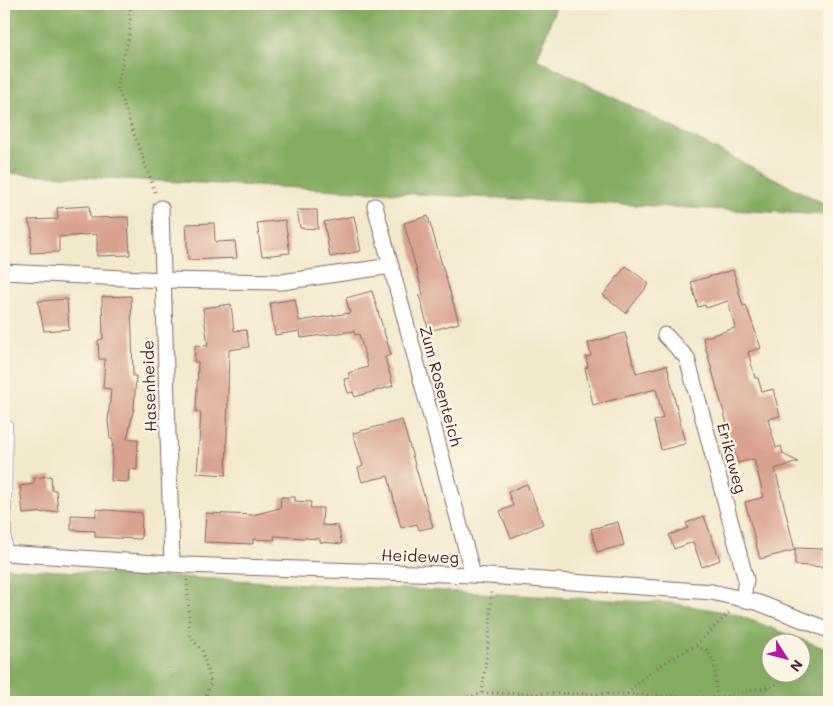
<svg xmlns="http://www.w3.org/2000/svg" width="833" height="706" viewBox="0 0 833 706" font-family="Mali,sans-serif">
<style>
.forest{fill:#84ab62;stroke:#676546;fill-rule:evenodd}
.building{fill:#d8a28f}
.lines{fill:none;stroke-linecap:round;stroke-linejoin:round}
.lane-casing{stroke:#856664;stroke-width:9}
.street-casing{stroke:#856664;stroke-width:17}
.path{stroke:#856664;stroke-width:3;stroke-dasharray:1 4;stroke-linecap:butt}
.lane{stroke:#fff;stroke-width:8}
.street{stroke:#fff;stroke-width:15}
.labels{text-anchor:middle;stroke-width:4.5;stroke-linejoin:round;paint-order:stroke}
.street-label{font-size:16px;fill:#4a1f2b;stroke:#fcf5e5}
</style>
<rect width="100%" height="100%" fill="#fcf5e5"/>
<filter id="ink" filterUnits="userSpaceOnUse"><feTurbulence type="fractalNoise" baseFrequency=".02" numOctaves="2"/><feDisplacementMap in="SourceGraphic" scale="10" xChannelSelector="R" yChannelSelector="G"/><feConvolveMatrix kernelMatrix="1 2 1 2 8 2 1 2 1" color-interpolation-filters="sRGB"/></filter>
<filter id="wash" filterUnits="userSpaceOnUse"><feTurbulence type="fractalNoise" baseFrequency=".0096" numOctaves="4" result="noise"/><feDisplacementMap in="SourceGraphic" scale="20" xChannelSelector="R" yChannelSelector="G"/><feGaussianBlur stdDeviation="1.12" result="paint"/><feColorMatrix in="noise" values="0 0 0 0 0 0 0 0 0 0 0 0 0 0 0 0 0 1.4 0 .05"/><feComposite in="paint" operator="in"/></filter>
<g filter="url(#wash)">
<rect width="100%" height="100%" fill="#f2e9cd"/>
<g class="forest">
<polygon points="4,4 557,4 537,59 829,206 829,215 4,173"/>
<path d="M4 568 670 603 732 613 829 650V702H4ZM770 644H800V674H770Z"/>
</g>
<g id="blocks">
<g class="building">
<polygon points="89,206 90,218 128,217 130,255 97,256 97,234 59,237 59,252 30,253 32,231 28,220 58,219 57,208"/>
<polygon points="297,210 317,210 318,229 300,228"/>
<polygon points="354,216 361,251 330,257 324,222"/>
<polygon points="428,216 459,323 429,331 419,295 423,294 404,223"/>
<polygon points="285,220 290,253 262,256 257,223"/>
<polygon points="214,223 215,242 235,241 237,258 188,260 186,224"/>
<polygon points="626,266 649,284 626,313 603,295"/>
<polygon points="733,270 743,306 746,305 761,348 748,352 755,378 758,378 762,392 773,389 780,416 768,419 776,448 781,446 783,454 798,462 775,469 795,550 795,548 824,549 824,567 795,565 795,550 760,559 745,502 764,497 754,459 738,463 703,338 735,328 728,301 706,308 705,305 698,307 691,282"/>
<polygon points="372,291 391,355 385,357 393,386 355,397 353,392 348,393 344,379 350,378 348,373 368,367 359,334 355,335 354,331 301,338 300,331 275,335 270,303 295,299 299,321 350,313 346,298"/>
<polygon points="131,296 133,376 136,376 134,408 127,439 138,439 137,470 129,469 128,482 111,481 113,439 110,439 108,421 111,389 103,388 105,359 99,359 98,340 103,339 102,297"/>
<polygon points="67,299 69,329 44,331 38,301"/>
<polygon points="231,304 234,331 246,330 249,347 229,350 226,475 197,473 201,412 196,412 198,362 194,362 195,345 208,346 203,308"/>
<polygon points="625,333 636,373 667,365 685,444 661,450 654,421 663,418 656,389 593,405 585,368 588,367 586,357 591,356 588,343"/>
<polygon points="402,420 433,527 419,530 417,524 401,528 388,476 362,482 358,468 363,466 353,433"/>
<polygon points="51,476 52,490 56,490 58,511 23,514 20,486 34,484 34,478"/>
<polygon points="527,484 543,524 511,538 500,511 513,506 508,492"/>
<polygon points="281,497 295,497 295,501 311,502 310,508 323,508 322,525 338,526 342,544 320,542 320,539 274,536 275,540 253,539 253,544 204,542 206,513 253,515 280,508"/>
<polygon points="96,509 142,513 141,539 95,537 95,531 71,530 71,515 96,516"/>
<polygon points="704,516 720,560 702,567 693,542 674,549 669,535 688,528 686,523"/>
<polygon points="618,522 624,545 597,552 591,529"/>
</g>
</g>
</g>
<g filter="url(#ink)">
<use href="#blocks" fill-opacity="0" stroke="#856664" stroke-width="1"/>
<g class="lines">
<defs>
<polyline id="lane" points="7,554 8,424"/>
<g id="street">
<polyline points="375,206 473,575"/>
<polyline points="161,208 172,563"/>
<polyline points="4,272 163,280 282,282 391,266"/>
<polyline points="665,335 687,358 746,580 743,598"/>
<polyline points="4,553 186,565 473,575 712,592 759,603 829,630"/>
</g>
</defs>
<use href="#lane" class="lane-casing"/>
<use href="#street" class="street-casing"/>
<g class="path">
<polyline points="130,4 130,31 117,86 156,195"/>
<polyline points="187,580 190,636 202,651 211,682 204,702"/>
<polyline points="799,644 803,637"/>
<polyline points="696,645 729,613"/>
<polyline points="482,693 490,627 491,592"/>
<path d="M408 702C433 697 458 703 482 693L627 694 717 698 774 686 782 674"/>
<path d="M621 702C639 677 669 659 695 646L706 650 714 661 717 702"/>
</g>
<use href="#lane" class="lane"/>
<use href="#street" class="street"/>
</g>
</g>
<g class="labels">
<g class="street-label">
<text transform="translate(149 386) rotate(-92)" y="6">Hasenheide</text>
<text transform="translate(441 386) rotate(75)" y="6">Zum Rosenteich</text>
<text transform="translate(732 458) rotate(75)" y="6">Erikaweg</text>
<text transform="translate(420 556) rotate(2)" y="6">Heideweg</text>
</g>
</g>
<rect width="833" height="706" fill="none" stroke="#fcf5e5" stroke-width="20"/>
<g transform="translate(786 658) rotate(126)"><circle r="24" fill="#fcf5e5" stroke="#b59f9b"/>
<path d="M0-4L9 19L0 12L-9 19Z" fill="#b5179e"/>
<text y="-8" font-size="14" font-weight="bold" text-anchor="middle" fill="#4a1f2b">N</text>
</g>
</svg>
